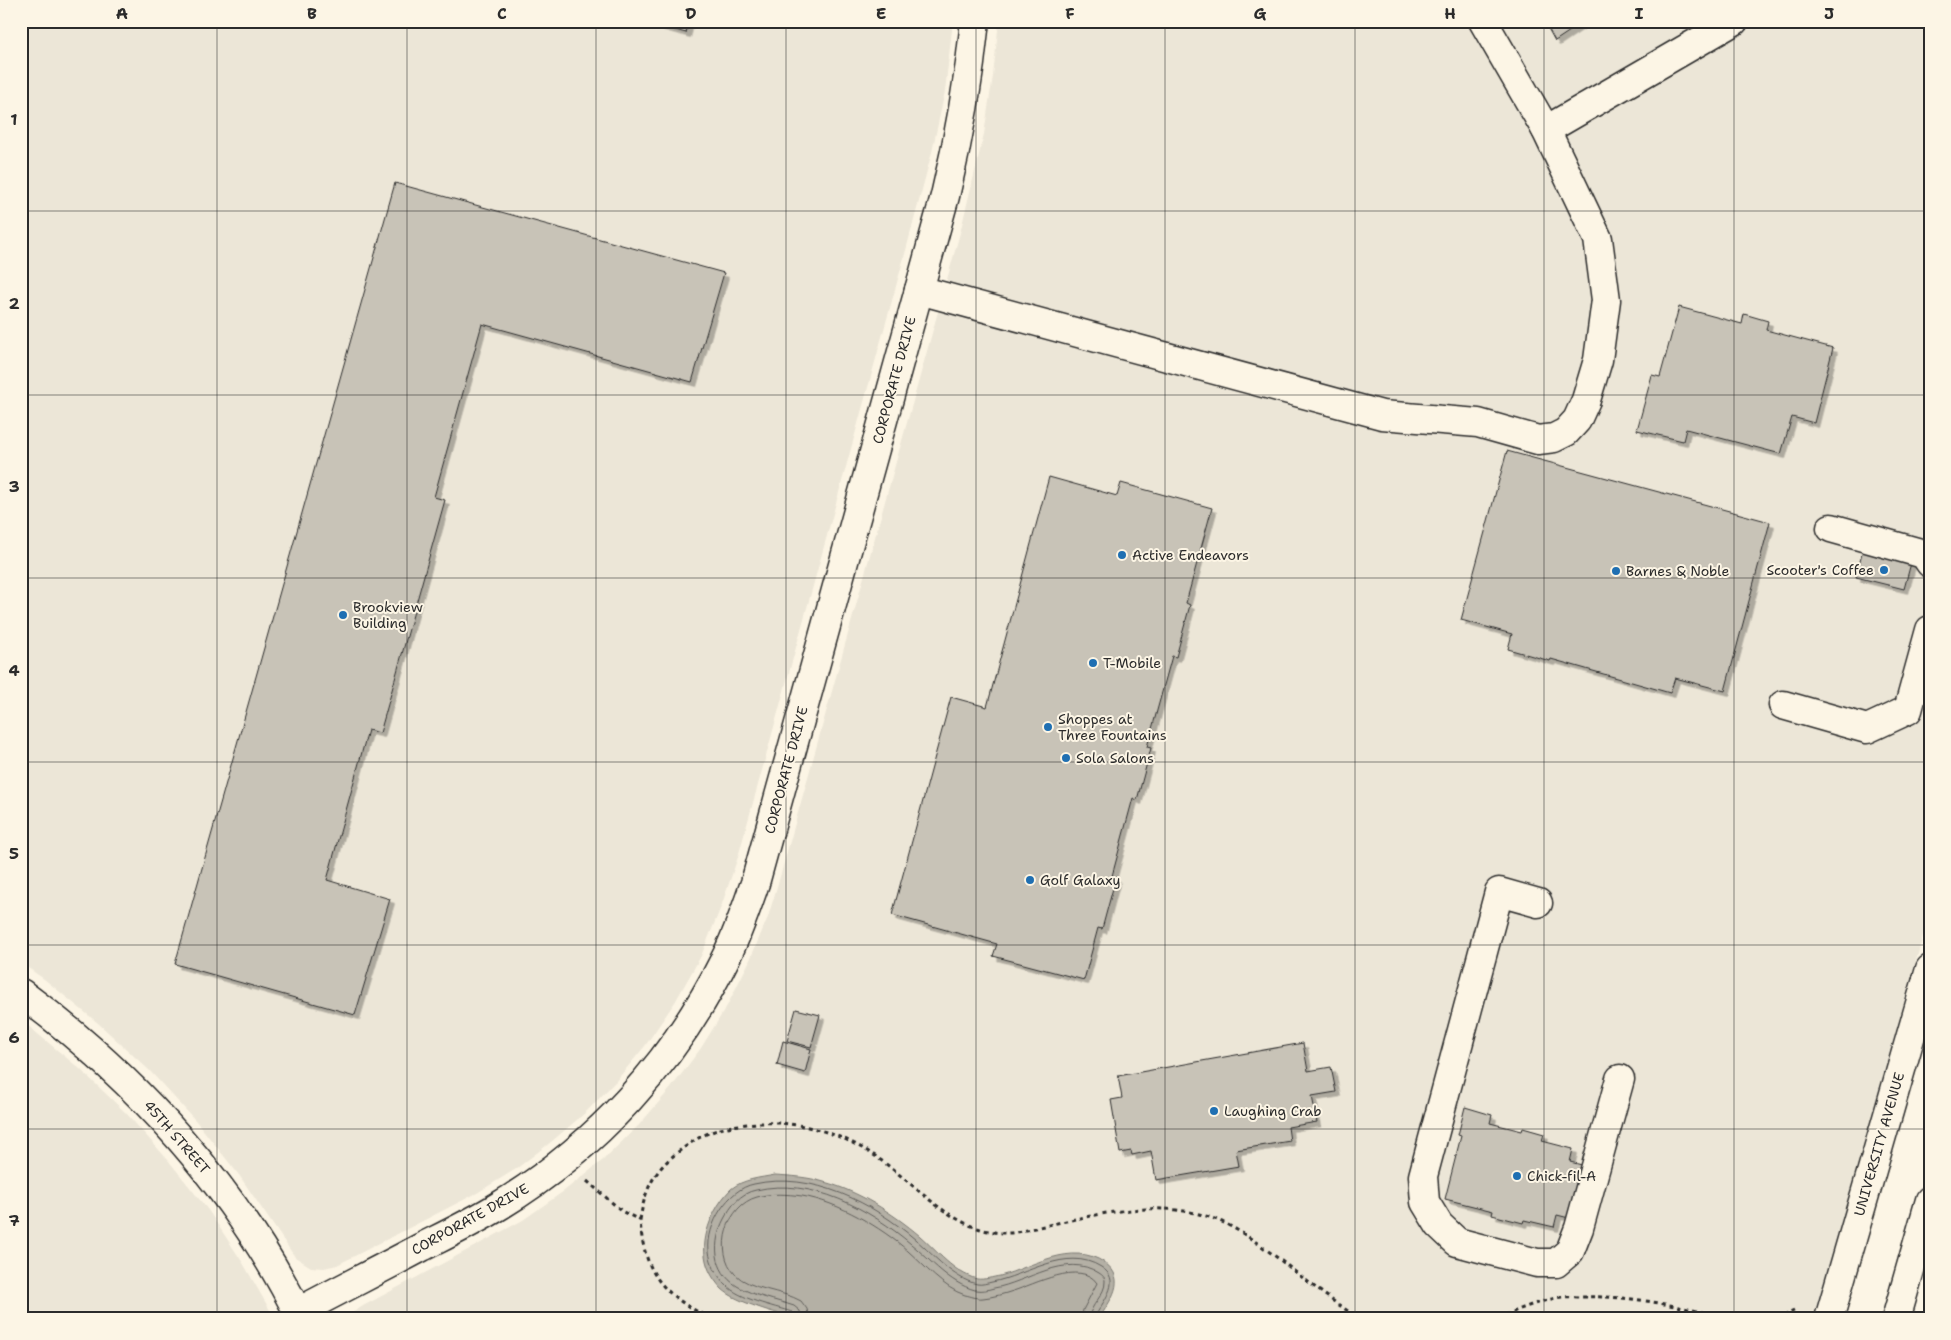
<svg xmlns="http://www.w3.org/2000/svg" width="1951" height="1340" viewBox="0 0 1951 1340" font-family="'Shantell Sans',sans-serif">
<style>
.built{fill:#ece6d7}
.water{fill:#b4b0a5;stroke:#7d7b74}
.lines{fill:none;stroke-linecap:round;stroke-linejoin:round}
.shore{stroke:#62605c;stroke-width:1}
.building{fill:#c8c3b7;stroke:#2b2b2b;filter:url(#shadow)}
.minor-casing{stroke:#2b2b2b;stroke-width:31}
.major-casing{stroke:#2b2b2b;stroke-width:31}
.path{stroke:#2b2b2b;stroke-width:3;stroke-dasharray:4 4;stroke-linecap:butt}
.minor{stroke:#fcf5e5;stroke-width:28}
.major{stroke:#fcf5e5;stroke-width:28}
.grid{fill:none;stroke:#2b2b2b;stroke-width:1;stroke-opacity:0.55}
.poi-dot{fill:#1f6fb2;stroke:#fcf5e5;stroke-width:2}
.labels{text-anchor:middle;stroke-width:4;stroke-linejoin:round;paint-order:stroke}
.street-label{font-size:14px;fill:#2b2b2b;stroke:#fcf5e5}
.poi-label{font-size:14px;fill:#2b2b2b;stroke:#fcf5e5;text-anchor:start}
.neatline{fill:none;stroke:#2b2b2b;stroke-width:2}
.grid-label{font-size:16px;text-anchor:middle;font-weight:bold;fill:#2b2b2b}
</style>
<defs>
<filter id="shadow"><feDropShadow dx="4.5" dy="4.5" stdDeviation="0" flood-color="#0004"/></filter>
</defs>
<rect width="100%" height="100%" fill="#fcf5e5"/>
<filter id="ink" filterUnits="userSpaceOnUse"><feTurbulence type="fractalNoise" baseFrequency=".02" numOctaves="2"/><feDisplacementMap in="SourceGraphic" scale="10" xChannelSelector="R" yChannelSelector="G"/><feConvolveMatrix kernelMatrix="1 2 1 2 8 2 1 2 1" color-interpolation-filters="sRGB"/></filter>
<g filter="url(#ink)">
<g class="built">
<polygon points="21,21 953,21 945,91 932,152 906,250 738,857 721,907 701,956 675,1002 645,1046 616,1081 585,1113 551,1142 516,1169 477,1193 337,1265 324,1268 311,1267 295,1257 239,1175 196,1121 149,1070 98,1023 44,979 21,963"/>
<polygon points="999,21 1930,21 1930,912 1813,1319 347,1319 352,1313 363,1306 479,1244 523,1220 564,1191 603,1160 639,1125 671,1088 701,1048 727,1006 749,962 768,917 782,870 960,233 984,134 993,76"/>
<polygon points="21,1020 80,1069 126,1113 168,1160 208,1210 243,1263 275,1319 21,1319"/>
</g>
<path class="water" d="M775 1175C791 1176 808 1177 824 1182 858 1191 893 1213 920 1236 937 1251 954 1273 977 1279 984 1280 993 1277 1000 1276 1032 1267 1072 1240 1105 1263 1128 1280 1110 1300 1099 1319H797C777 1313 737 1303 722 1289 699 1265 701 1238 715 1211 719 1203 725 1195 731 1189 743 1179 760 1178 775 1175Z"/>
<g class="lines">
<g class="shore">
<path d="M795 1319 792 1312C773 1306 739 1299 726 1285 717 1276 710 1263 709 1251 706 1225 728 1189 754 1184 812 1171 873 1203 916 1240 935 1256 952 1278 977 1284 982 1285 987 1283 992 1282 1026 1276 1066 1245 1101 1267 1122 1280 1105 1298 1096 1315L1095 1319"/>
<path d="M801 1319 800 1311 794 1306C776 1300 754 1296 737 1286 713 1271 712 1242 724 1219 731 1206 740 1193 756 1190 811 1177 870 1209 911 1244 932 1261 949 1283 975 1290 982 1291 987 1290 994 1288 1026 1283 1066 1251 1099 1273 1102 1275 1105 1277 1105 1281 1106 1295 1089 1305 1089 1319"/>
<path d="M809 1319 807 1309 801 1301C782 1290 750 1290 735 1274 713 1251 727 1205 757 1197 771 1193 787 1194 802 1196 838 1202 881 1227 908 1251 925 1266 943 1288 965 1295 971 1296 977 1299 983 1298 993 1297 1004 1294 1013 1291 1033 1285 1081 1259 1097 1283L1083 1310 1081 1319"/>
</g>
</g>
<g class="building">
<polygon points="643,21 689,21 686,33"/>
<polygon points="1544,21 1585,21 1555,41"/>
<polygon points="395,183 724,273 692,382 482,324 434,497 445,500 380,733 368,730 327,880 390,899 355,1015 175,964"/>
<polygon points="1679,307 1742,324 1744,314 1768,321 1766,330 1833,348 1814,423 1792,417 1781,454 1686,429 1683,441 1637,430 1652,375 1660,377"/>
<polygon points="1507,451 1770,522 1725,691 1675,678 1670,693 1551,659 1550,661 1508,649 1512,634 1461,620"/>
<polygon points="1049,477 1117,496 1121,483 1212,508 1186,603 1190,605 1176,657 1172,656 1147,747 1151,748 1137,800 1133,798 1112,876 1116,877 1102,929 1098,928 1084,980 993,956 997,944 892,915 951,697 987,707"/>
<polygon points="1863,550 1911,563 1904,589 1856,577"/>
<polygon points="796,1009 820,1015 811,1047 787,1041"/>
<polygon points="783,1041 811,1049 805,1073 777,1065"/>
<polygon points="1303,1043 1308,1071 1331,1067 1336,1092 1312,1096 1317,1122 1288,1127 1290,1141 1236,1150 1239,1166 1156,1180 1151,1151 1132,1155 1131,1151 1120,1153 1111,1100 1122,1098 1118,1076"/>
<polygon points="1465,1107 1492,1115 1490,1123 1522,1131 1523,1128 1544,1134 1542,1141 1573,1149 1570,1162 1586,1166 1569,1218 1557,1215 1554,1227 1524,1220 1523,1223 1492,1215 1493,1211 1445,1199 1461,1136 1458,1135"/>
</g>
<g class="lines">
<defs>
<g id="minor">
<polyline points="1546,130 1734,21"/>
<polyline points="919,290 1382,415 1478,423 1538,440 1554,438 1566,432 1577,420 1586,400 1598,360 1606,300 1598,239 1546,130 1483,21"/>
<polyline points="1831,528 1924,554 1930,563"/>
<polyline points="1783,705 1867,729 1908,710 1930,630"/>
<polyline points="1538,903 1499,892 1423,1176 1425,1202 1439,1225 1457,1242 1537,1263 1556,1263 1570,1251 1579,1228 1620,1079"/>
<path d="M21 993C135 1077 239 1191 301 1319"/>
<path d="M298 1312C339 1290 381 1269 422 1247 448 1234 475 1221 499 1206 596 1147 674 1062 724 961 737 936 746 909 755 883L945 196C959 138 969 81 975 21"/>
</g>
<g id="major">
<polyline points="1829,1319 1930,969"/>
<polyline points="1896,1319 1930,1200"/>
</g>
</defs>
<use href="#minor" class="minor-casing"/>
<use href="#major" class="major-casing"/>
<g class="path">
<path d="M587 1181 623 1212 640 1220C644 1275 664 1296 712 1319"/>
<path d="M640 1220C646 1181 659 1164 692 1142 713 1128 737 1124 761 1123 804 1121 847 1135 882 1161 922 1190 957 1235 1011 1233 1084 1219 1168 1188 1237 1230 1281 1256 1316 1293 1361 1319"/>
<path d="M1498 1319C1516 1310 1537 1302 1556 1298 1564 1296 1574 1297 1583 1297 1633 1295 1682 1307 1730 1319"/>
<polyline points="1776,1319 1794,1311"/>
</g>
<use href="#minor" class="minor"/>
<use href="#major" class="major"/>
</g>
</g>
<path class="grid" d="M217 21V1319M407 21V1319M596 21V1319M786 21V1319M976 21V1319M1165 21V1319M1355 21V1319M1544 21V1319M1734 21V1319M21 211H1930M21 395H1930M21 578H1930M21 762H1930M21 945H1930M21 1129H1930"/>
<g class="poi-dot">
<circle cx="1122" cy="555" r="5"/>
<circle cx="1884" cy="570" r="5"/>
<circle cx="1616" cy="571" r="5"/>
<circle cx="343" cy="615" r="5"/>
<circle cx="1093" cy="663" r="5"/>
<circle cx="1048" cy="727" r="5"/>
<circle cx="1066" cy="758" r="5"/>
<circle cx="1030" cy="880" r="5"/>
<circle cx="1214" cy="1111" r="5"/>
<circle cx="1517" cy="1176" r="5"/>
</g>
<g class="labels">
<g class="street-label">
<text transform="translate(894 380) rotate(-75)" y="5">CORPORATE DRIVE</text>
<text transform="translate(786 770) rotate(-75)" y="5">CORPORATE DRIVE</text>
<text transform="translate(177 1137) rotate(49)" y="5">45TH STREET</text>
<text transform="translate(1879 1144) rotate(-74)" y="5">UNIVERSITY AVENUE</text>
<text transform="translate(470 1219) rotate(-29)" y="5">CORPORATE DRIVE</text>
</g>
<g class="poi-label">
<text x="1132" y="560">Active Endeavors</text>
<text x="1874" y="575" text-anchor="end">Scooter's Coffee</text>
<text x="1626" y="576">Barnes &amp; Noble</text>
<text x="353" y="612">Brookview<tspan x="353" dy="16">Building</tspan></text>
<text x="1103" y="668">T-Mobile</text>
<text x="1058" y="724">Shoppes at<tspan x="1058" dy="16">Three Fountains</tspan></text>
<text x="1076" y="763">Sola Salons</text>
<text x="1040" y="885">Golf Galaxy</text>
<text x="1224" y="1116">Laughing Crab</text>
<text x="1527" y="1181">Chick-fil-A</text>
</g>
</g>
<rect width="1951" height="1340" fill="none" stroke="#fcf5e5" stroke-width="55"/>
<rect x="28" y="28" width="1896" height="1284" class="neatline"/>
<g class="grid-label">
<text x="122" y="19">A</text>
<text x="312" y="19">B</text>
<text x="502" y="19">C</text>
<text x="691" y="19">D</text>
<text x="881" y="19">E</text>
<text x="1070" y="19">F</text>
<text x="1260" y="19">G</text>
<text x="1450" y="19">H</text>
<text x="1639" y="19">I</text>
<text x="1829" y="19">J</text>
<text x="14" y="125">1</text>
<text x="14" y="309">2</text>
<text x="14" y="492">3</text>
<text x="14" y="676">4</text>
<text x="14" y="859">5</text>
<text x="14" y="1043">6</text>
<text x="14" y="1226">7</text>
</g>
</svg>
